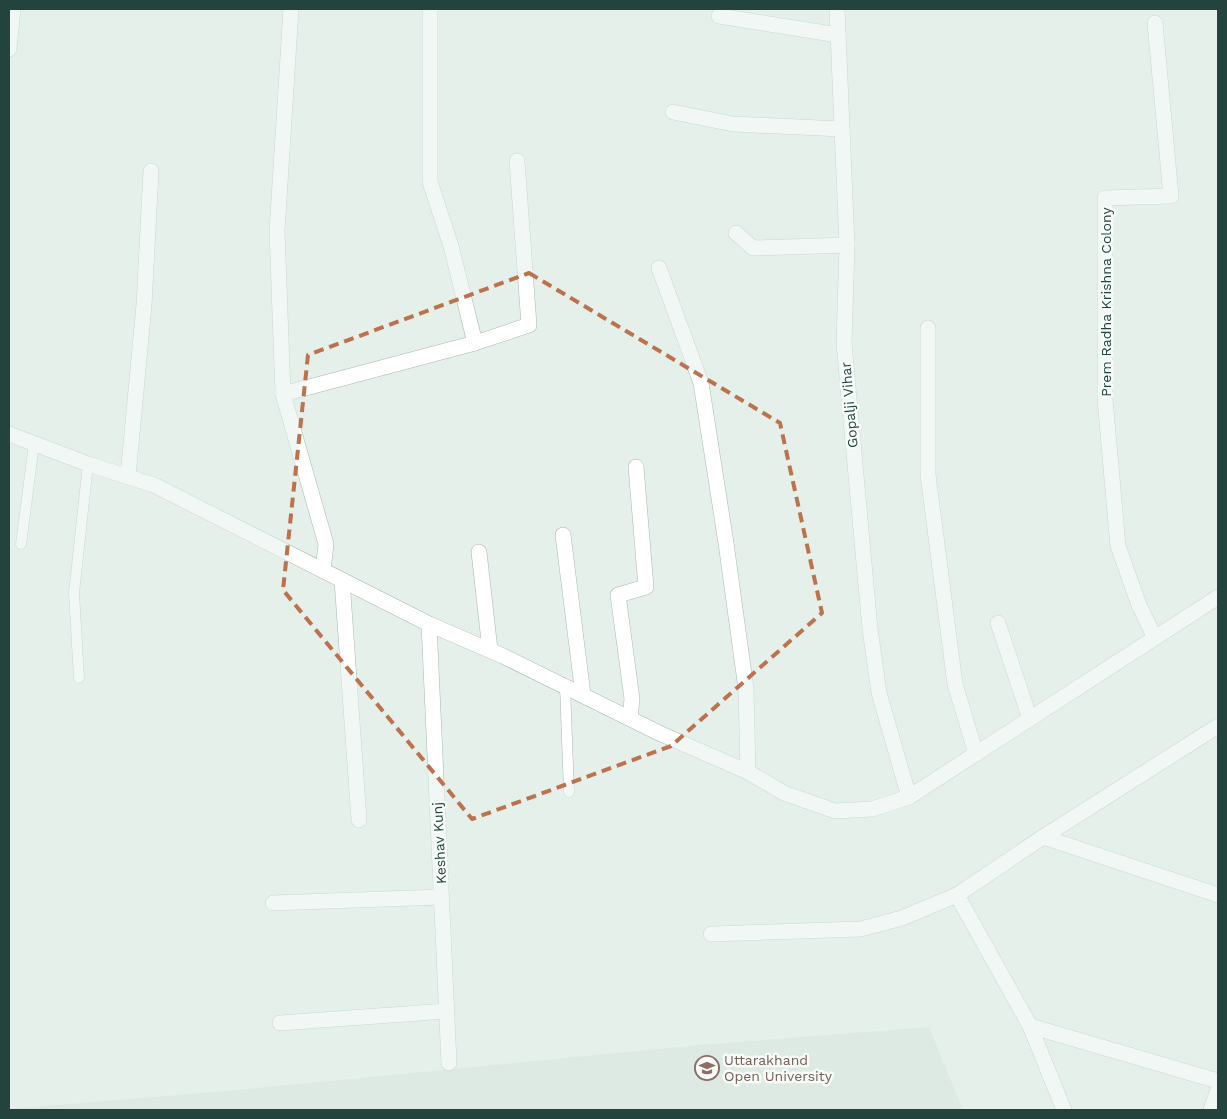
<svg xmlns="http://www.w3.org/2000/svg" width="1227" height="1119" viewBox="0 0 1227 1119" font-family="'Work Sans',sans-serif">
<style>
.built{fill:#d3e0da}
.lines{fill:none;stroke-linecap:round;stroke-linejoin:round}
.lane-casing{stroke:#a7b9b3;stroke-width:11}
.street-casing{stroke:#a7b9b3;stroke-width:16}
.lane{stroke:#fff;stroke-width:10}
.street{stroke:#fff;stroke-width:15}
.marked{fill:none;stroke:#bd714d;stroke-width:4;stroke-dasharray:10 6;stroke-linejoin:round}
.labels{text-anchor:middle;stroke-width:5;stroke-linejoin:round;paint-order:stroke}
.street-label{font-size:14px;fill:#22443c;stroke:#f7fbf9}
.education-label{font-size:14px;fill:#785e54;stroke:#f7fbf9;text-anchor:start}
</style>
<rect width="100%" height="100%" fill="#e5f0eb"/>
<polygon class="built" points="929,1027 963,1110 9,1110 9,1109 237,1090 699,1045"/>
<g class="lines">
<defs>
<g id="lane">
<polyline points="21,544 34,444"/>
<polyline points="79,678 74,593 88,464"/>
<polyline points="565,686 569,792"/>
</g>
<g id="street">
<polyline points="291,9 277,231 283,394 326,544 323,570"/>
<polyline points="430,9 430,182 451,246 475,343"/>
<polyline points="837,9 847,245 844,343 870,629 879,693 909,797"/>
<polyline points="719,16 838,35"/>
<polyline points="9,49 13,9"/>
<polyline points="673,112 733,124 842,129"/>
<polyline points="736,233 753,248 847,245"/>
<polyline points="659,268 701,383 726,543 746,689 748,772"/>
<polyline points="928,328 928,475 955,684 976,754"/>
<polyline points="283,394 475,343 529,325 517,161"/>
<polyline points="9,434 88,464 154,485 429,624 503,656 659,733 748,772 784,793 835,811 872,809 909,797 1218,597"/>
<polyline points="128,476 144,305 151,171"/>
<polyline points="563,535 583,695"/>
<polyline points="479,552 490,650"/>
<polyline points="342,580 359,820"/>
<polyline points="998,623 1030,719"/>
<polyline points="429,624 449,1063"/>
<polyline points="1155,638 1139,605 1118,546 1105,399 1105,198 1171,196 1155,23"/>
<polyline points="630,718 632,699 618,595 646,587 636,467"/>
<polyline points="1043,837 1218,895"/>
<polyline points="957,895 1030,1026 1064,1110"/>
<polyline points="273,903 441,897"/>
<polyline points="711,934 861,929 902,918 957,895 1043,837 1218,726"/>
<polyline points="280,1023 447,1011"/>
<polyline points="1030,1026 1218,1081"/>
<polyline points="1211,1110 1218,1090"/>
</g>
</defs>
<use href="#lane" class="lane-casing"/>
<use href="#street" class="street-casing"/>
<use href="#lane" class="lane"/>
<use href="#street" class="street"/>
</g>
<path d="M0 0H1227V1119H0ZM529 273 780 423 822 613 671 746 472 819 283 590 308 355Z" fill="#e5f0eb" fill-opacity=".55" fill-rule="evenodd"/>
<path class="marked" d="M529 273 780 423 822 613 671 746 472 819 283 590 308 355Z"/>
<defs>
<symbol id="university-ring" viewBox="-11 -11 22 22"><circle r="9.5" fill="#f7fbf9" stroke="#8d6e63" stroke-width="1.5"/><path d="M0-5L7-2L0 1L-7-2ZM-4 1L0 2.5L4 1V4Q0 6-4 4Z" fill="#8d6e63"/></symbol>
</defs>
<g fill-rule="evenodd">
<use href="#university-ring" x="693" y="1054" width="28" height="28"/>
</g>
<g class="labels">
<g class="street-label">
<text transform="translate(1106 302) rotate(-90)" y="5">Prem Radha Krishna Colony</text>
<text transform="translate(849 405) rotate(-95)" y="5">Gopalji Vihar</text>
<text transform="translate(439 843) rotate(-93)" y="5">Keshav Kunj</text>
</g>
<g class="education-label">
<text x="724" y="1065">Uttarakhand<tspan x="724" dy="16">Open University</tspan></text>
</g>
</g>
<rect width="1227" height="1119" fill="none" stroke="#22443c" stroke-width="20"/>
</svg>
